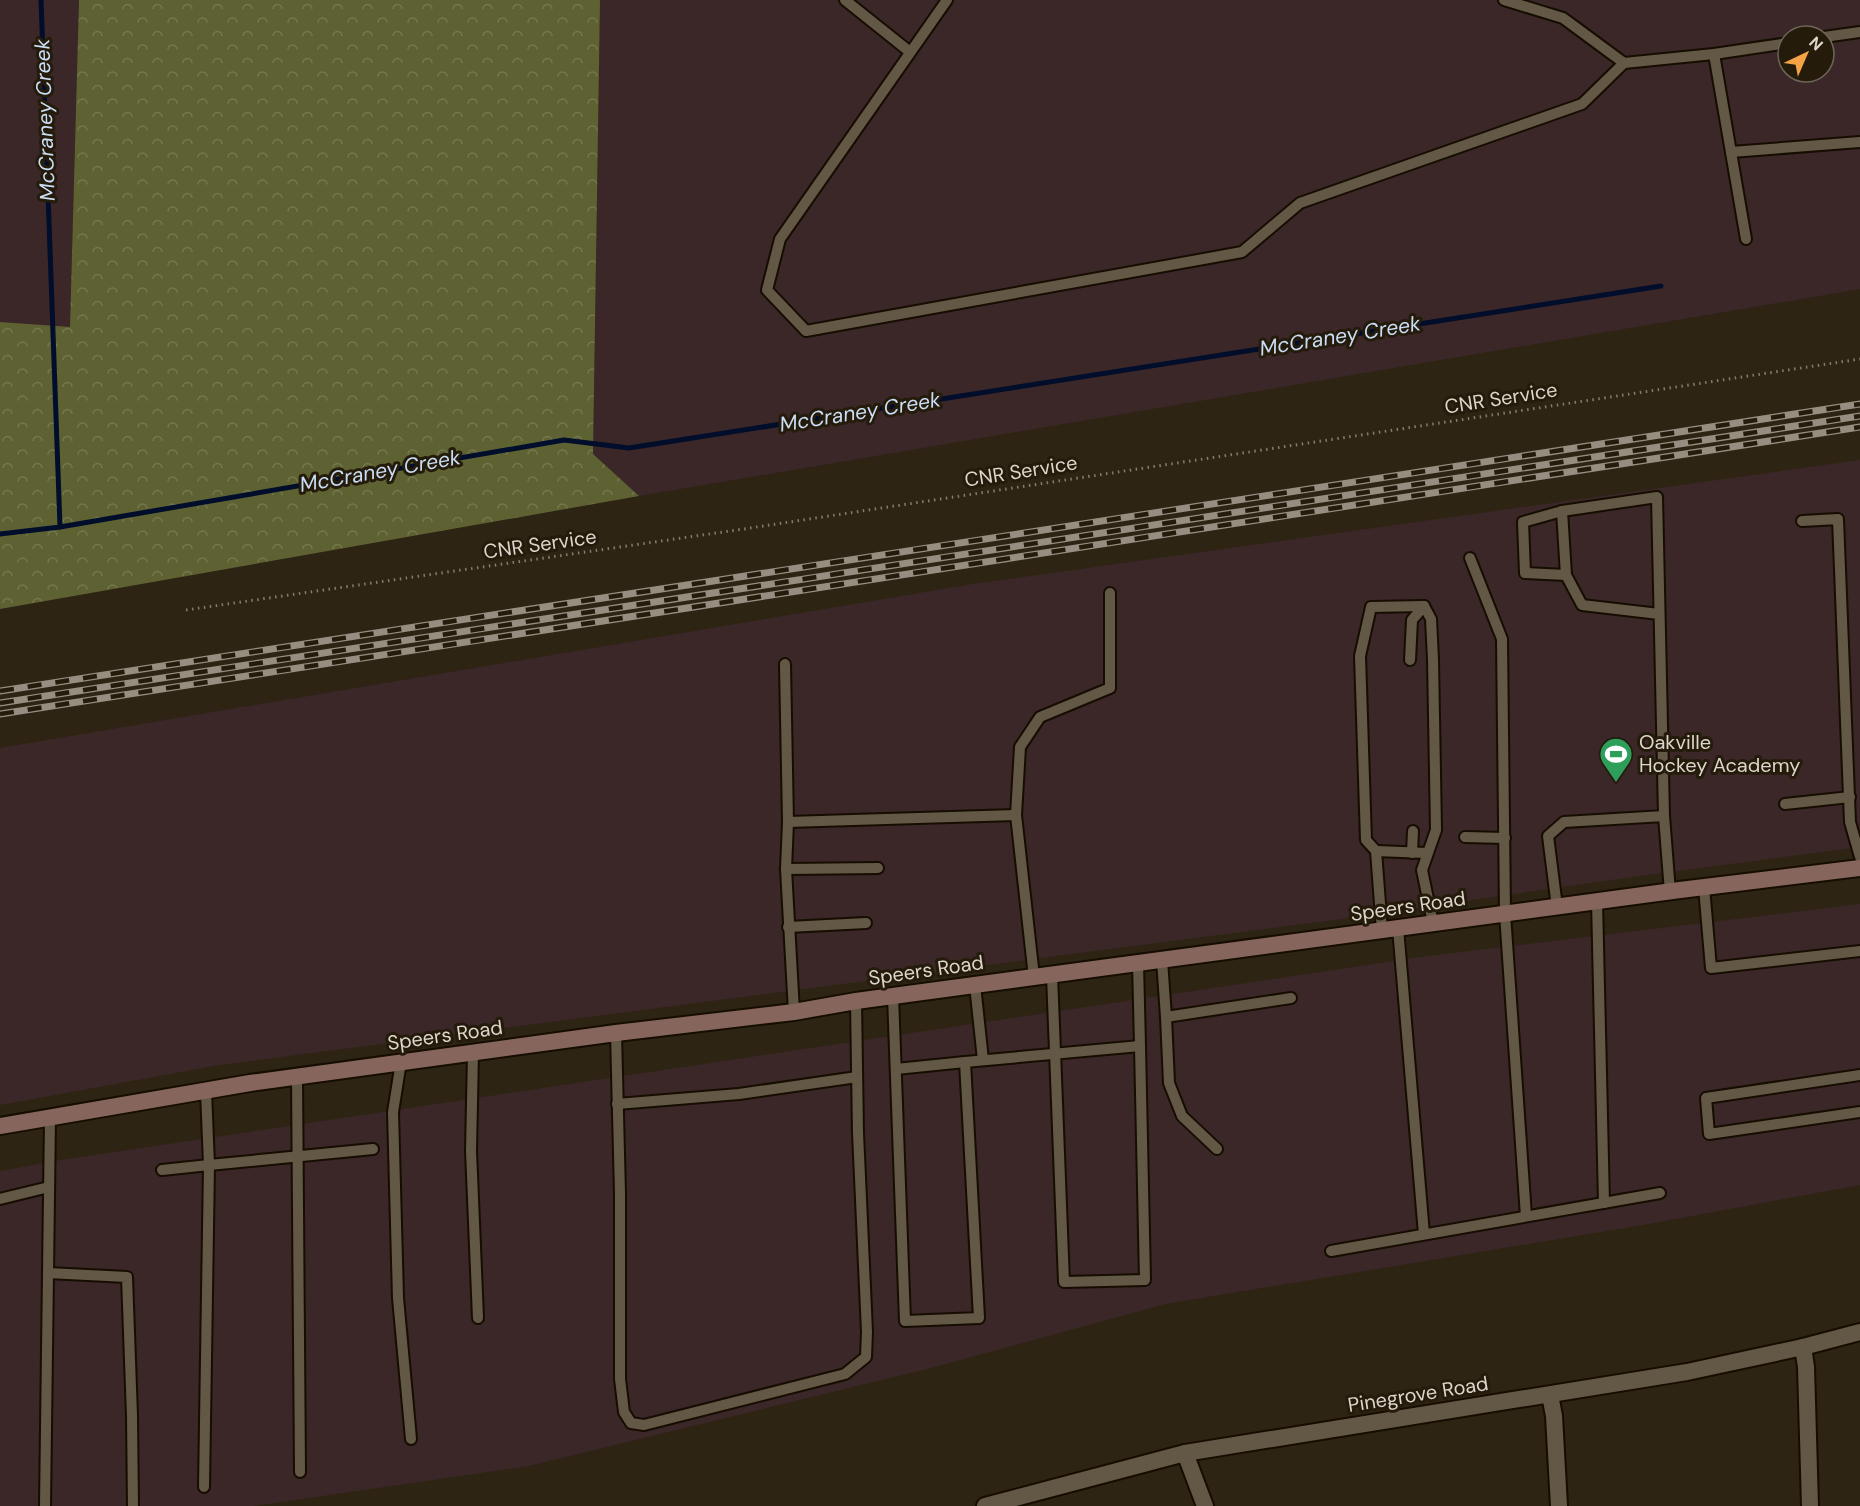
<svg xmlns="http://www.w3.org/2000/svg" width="1860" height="1506" viewBox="0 0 1860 1506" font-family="'DM Sans',sans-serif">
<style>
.industrial{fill:#3b2728;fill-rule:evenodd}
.forest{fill:url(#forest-crowns)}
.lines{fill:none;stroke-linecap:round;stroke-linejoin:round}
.stream{stroke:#000d2b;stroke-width:5}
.service-casing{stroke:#160d01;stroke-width:14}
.minor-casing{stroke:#160d01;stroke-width:20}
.secondary-casing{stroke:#160d01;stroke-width:20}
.path{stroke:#857c6f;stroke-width:3;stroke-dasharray:1.5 4.5;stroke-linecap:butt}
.service{stroke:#635846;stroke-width:10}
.minor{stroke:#635846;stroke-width:16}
.secondary{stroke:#86665c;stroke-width:16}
.rail-casing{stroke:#968e81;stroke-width:7}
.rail{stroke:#241b0b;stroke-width:4.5;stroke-dasharray:14;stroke-linecap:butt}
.labels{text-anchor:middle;stroke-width:6;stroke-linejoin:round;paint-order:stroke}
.street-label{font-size:20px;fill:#ddd6cc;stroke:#241b0b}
.poi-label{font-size:20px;fill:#ddd6cc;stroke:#241b0b;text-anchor:start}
.water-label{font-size:21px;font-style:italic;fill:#caddf5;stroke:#241b0b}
</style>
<defs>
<pattern id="forest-crowns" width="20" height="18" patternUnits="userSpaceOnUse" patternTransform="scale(1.5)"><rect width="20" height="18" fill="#5e6232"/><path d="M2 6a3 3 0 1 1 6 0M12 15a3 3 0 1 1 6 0" fill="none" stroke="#75784e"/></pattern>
</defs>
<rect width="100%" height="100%" fill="#2e2414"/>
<g class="industrial">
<polygon points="0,0 79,0 70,328 0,322"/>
<path d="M600 0H1860V289L639 496 593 454ZM1788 36H1824V72H1788Z"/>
<polygon points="1860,460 1860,847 1639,876 1334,920 219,1065 0,1105 0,748 973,584"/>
<polygon points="1860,904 1860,1185 1643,1225 1165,1304 927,1369 528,1466 254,1506 0,1506 0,1171 61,1160 1421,957"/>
</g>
<polygon class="forest" points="79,0 600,0 593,454 639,496 0,609 0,322 70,327"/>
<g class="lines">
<g class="stream">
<polyline points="60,527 564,440 629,448 1661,286"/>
<polyline points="0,534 60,527 41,0"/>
</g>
<defs>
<g id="service">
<polyline points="845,0 910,52"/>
<polyline points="947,0 780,239 767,290 806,331 1242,252 1300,203 1582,104 1624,63"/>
<polyline points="1504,0 1563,18 1624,63 1714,54 1788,43"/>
<polyline points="1824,37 1860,32"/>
<polyline points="1714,54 1746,239"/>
<polyline points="1731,152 1860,142"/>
<polyline points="1562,511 1523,522 1525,573 1566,575"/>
<polyline points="1802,521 1838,519 1850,822 1860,857"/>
<polyline points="1470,558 1502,639 1505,914 1526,1216"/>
<polyline points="1424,606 1431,619 1433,659 1436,830 1422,870 1433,923"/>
<polyline points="1659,614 1582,605 1566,575 1562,511 1657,497 1664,816"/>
<polyline points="1410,660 1412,620 1424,606"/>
<polyline points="785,664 788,822 786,869 794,1012"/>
<polyline points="1785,804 1850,797"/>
<polyline points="1016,815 1020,747 1040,717 1110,688 1110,593"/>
<polyline points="788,822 1016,815 1034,977"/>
<polyline points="1465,837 1505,838"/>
<polyline points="1376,851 1366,840 1360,656 1371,607 1424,606"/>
<polyline points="1412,853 1413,831"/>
<polyline points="786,869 878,868"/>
<polyline points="1704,887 1711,968 1860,951"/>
<polyline points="1597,901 1604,1203"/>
<polyline points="1557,907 1548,836 1564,822 1664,816 1670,892"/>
<polyline points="788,927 866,923"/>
<polyline points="1398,928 1424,1234"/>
<polyline points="1382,930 1376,851 1427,853"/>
<polyline points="1162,960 1166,1017 1291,998"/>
<polyline points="1138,963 1140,1046"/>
<polyline points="975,985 983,1060"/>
<polyline points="893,996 905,1321 979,1318 965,1062 1140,1046 1145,1280 1064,1282 1052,975"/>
<polyline points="1166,1017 1169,1083 1182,1116 1217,1149"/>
<polyline points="616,1033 620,1194 620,1379 624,1412 631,1423 644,1425 845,1374 866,1357 867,1332 858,1133 856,1001"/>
<polyline points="473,1053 471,1151 478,1318"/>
<polyline points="401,1062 393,1112 398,1298 411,1439"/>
<polyline points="896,1069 965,1062"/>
<polyline points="1860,1075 1706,1098 1709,1134 1860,1112"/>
<polyline points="297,1077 300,1472"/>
<polyline points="206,1091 209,1165 373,1149"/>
<polyline points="617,1104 739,1094 857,1077"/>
<polyline points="162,1170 209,1165 204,1487"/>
<polyline points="0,1199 49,1187"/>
<polyline points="1331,1251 1660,1193"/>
<polyline points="48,1273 127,1277 132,1416 133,1506"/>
<polyline points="45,1506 50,1118"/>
</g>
<g id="minor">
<polyline points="1803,1347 1806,1367 1810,1506"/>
<polyline points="1550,1395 1554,1416 1559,1506"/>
<polyline points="1185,1453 1205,1506"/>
<polyline points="985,1506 1185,1453 1687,1372 1803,1347 1860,1332"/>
</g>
<polyline id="secondary" points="0,1126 250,1083 616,1033 794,1012 856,1001 1680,890 1860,868"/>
</defs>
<use href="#service" class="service-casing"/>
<use href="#minor" class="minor-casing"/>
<use href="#secondary" class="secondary-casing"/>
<polyline class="path" points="186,610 737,530 1860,359"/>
<use href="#service" class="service"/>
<use href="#minor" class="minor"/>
<use href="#secondary" class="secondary"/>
<defs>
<g id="rail">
<polyline points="0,691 1860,404"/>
<polyline points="0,703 1860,416"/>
<polyline points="0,714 1860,427"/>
</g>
</defs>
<use href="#rail" class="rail-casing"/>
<use href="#rail" class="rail"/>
</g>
<defs>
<symbol id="stadium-pin" viewBox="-11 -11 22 30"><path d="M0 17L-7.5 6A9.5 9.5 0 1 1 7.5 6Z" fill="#2e9e5b" stroke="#241b0b"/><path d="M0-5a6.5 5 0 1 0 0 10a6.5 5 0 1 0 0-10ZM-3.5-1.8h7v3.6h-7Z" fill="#fff"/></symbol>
</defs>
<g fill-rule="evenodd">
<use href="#stadium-pin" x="1597" y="735" width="38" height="52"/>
</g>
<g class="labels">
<g class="street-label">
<text transform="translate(1501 398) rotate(-9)" y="7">CNR Service</text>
<text transform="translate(1021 471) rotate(-9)" y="7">CNR Service</text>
<text transform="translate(540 544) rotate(-8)" y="7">CNR Service</text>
<text transform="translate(1408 906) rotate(-8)" y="7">Speers Road</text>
<text transform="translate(926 970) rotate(-8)" y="7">Speers Road</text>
<text transform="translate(445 1035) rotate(-8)" y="7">Speers Road</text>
<text transform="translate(1418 1394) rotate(-9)" y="7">Pinegrove Road</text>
</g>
<g class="poi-label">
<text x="1639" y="749">Oakville<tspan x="1639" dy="23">Hockey Academy</tspan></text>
</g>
<g class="water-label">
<text transform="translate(45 120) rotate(-92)" y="7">McCraney Creek</text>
<text transform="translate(1340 336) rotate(-9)" y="7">McCraney Creek</text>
<text transform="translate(860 412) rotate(-9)" y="7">McCraney Creek</text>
<text transform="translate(380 471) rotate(-10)" y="7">McCraney Creek</text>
</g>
</g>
<g transform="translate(1806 54) rotate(44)"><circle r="28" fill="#241b0b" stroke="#6e6658" stroke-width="1.5"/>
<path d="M0-4.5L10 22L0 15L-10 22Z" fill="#f6a247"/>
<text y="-9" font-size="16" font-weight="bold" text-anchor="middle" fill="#ddd6cc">N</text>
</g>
</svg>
